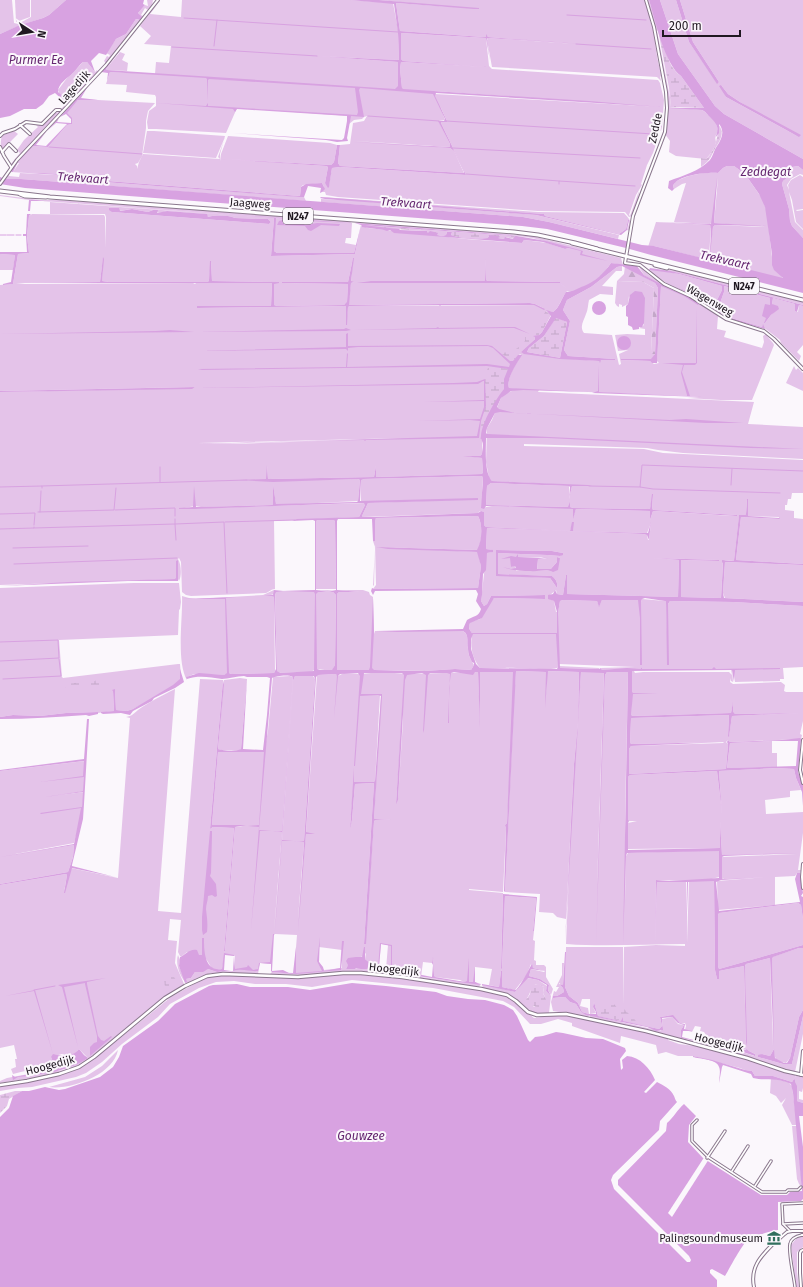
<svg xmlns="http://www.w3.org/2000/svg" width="803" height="1287" viewBox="0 0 803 1287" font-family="'Fira Sans',sans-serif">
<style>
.grass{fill:#e4c3e9;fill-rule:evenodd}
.forest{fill:url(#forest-firs)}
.wetland{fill:url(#wetland-marsh)}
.water{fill:#d8a2e1;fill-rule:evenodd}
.pier{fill:#fbf7fc}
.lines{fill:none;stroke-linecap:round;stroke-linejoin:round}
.stream{stroke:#d8a2e1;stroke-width:1}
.pedestrian-casing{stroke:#8a778d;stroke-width:3.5}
.minor-casing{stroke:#8a778d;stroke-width:4}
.tertiary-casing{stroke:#8a778d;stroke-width:4.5}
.primary-casing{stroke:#8a778d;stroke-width:5}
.pedestrian{stroke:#fff;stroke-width:1.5}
.minor{stroke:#fff;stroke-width:2}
.tertiary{stroke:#fff;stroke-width:2.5}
.primary{stroke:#fff;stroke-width:3}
.labels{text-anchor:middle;stroke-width:4;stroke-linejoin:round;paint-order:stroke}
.shield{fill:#fbf7fc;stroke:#625b63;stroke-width:1}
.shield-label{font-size:10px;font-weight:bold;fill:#201821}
.street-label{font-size:11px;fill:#201821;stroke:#fbf7fc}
.poi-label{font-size:11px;fill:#201821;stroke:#fbf7fc;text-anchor:end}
.water-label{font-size:12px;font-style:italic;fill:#64256f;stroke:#fbf7fc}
</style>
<defs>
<pattern id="forest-firs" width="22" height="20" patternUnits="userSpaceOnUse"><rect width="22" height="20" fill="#e4c3e9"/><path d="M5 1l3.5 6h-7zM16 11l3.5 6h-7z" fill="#c3a7c8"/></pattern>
<pattern id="wetland-marsh" width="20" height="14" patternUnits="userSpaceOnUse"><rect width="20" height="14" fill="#e4c3e9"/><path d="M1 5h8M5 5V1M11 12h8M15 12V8" fill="none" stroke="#c3a7c8"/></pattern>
</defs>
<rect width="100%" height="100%" fill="#fbf7fc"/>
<g class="grass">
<polygon points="0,0 12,0 14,23 18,24 31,17 31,0 66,0 49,15 43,18 21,25 0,34"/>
<polygon points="15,0 30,0 30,17 16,22"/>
<polygon points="147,0 153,0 152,5 148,10 145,8 141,15 143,16 148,12 106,63 104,61 107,56 109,57 110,55 106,53 116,39 126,34 136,19 139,20 142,18 138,13 145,5 148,6"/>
<path d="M182 0H350L393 3 398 30 399 60 317 56 398 62V88H402L400 69 401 62 487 67 403 61 401 59V33L486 38 489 66 492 69 658 80 660 83 664 100 662 127 661 131 657 130V141L653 153 647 165 641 184 642 185 636 195 629 215 630 216 639 191 638 200 632 216 629 217 625 212 538 211 338 197 326 195 325 192H322L324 187 322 183 303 185 301 187 300 196 95 180V176L93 175 13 172 19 163H17L12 171V172H10V170L21 156 45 131 46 132 20 159 33 146 48 147 67 125 72 124V119L66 113 79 99 155 103 148 111 146 121V128L142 156 138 163 135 164 137 166V169L139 162 143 154 220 159 218 157 225 137 216 158 143 153 147 131H154L225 136 220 154V161L221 154 228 136 330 143 337 145 334 162 331 165 223 159 326 166 328 167 325 183 329 185 332 168 340 167 466 175 441 123V122H447V121L440 106 445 120 439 121V122L450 144V147L354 141 450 148 454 151 464 173 340 166 338 163 340 145 350 144 353 123 364 121 367 116 364 117 362 119 354 120 349 124 350 116 237 108 226 133 156 129H148L147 122 149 111 156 106V97L155 95 126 92 127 85 106 84 110 72 155 74 156 62 169 63 171 46 144 44 151 36 140 26 149 14H148L157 5 150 14 181 17ZM434 91 662 107 435 94Z"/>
<path d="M379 0H646L651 17H650C649 21 652 24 653 29 656 44 656 58 661 72L656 48 657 49 666 91 661 76 660 77 664 91 661 81 657 77 492 67 487 40 488 38 576 44 488 37 486 35V37H483L400 31 396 3 452 7Z"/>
<polygon points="646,0 649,0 658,30 657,31 670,98 671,107 669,107 702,110 705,112 716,122 718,131 715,137 716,142 715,146 711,153 706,159 676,156 669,152 670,141 665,134 668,115 667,95 659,53 655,28"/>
<path d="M660 0H676L689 42 717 83 719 82 693 42 680 0H803V159L724 114 715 106 678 54ZM721 85 728 94 740 102 799 137 726 97Z"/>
<polygon points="120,52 125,54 122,60 128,63 127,71 107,70 106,69"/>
<polygon points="83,62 87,62 95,72 97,70 98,72 63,111 61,109 69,101 59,93 58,90 67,78 73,73"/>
<path d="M59 111 61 112 11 165 8 160 11 164 20 153 17 150 24 140 38 127 36 125C44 125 51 119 55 112L57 113Z"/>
<path d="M14 131 18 134 4 148H1C0 132 4 136 14 131Z"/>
<path d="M727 166H734L745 174 763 200 767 213 772 257 783 279 654 246 648 247 656 222 710 225 711 227 709 256 713 227 715 225 765 227 714 223 718 178 712 223 710 224 674 222 686 183 682 184 674 189 673 186 675 182C687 175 705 172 718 173L723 168Z"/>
<polygon points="798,166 803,170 803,175 800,174 791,179 787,185 789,190 788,185 791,180 800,175 803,177 803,209 796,210 797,211 803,210 803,229 796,222 792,200 789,192 795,222 803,230 803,238 792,226 790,221 789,209 782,184 783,181 787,178 787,174 792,167"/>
<polygon points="20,173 92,177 94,181 104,182 304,197 306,201 21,179 4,179 9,174 9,176 19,177"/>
<polygon points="0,195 40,200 59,200 348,221 352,223 351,238 346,238 345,243 356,245 354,253 277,253 274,251 275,218 321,221 29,200 0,196"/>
<path d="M321 197 538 212 624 213C631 221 631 220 630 231L627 230 629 224 628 220 626 229 619 234 545 216 544 214 358 201 536 215 619 235 618 239 549 222 523 217 321 202V199L340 200Z"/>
<path d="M50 202 274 218 271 256 355 254 361 225 368 228 466 239 522 243 524 240 547 243 565 249 569 248 580 251 533 238 511 235 354 223 361 222 532 236 621 258 623 265 611 263 602 275 590 284 572 292 567 291C561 298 560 307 553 312L546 311 551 315 542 332 521 352 560 358 599 361V362L601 360 615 359 568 356 564 350 570 321 563 310 567 300 591 287 617 267 622 266V271H616L602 286 613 287V295L600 294 589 300C588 304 588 310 586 314 584 320 579 327 584 333L612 335 619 365 621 364 619 354 628 350 618 351 615 335 627 334 645 335V329L639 328 644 325 629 296 628 304 622 307V305L619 304V307L617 306 615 303 617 281 643 282 654 288 651 352 655 354 652 359 621 360 650 361 654 364 659 363 657 361 661 286 644 275 639 267H641L649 275 670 289 692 298 718 316 717 329 726 331 724 337 762 348 764 342 763 336 766 334 768 335 782 349 766 335 773 343 774 345 752 400H721L687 398 699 397 690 396 687 395 686 396 539 390 538 392 754 402 748 424 803 427V459L683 453 658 450 647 448 524 444V446L644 449 663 453 803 460V493H792L791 499H788L787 505H785V510L794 511V518L803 519V564L736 560 741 517 779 519V517L748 516V499H747L746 514 745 515 739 516 734 560 733 561 725 560 723 562 721 598 681 597V560L719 561V560L654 558 679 560 678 597 566 594 567 576 566 575 563 595 557 594 556 590 550 595 548 598 554 601 556 612H558L560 601 563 600 597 601 599 606 602 600H639L640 603 641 665V602L642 599 665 601 666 602 668 665V604L670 601 733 602 803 606V667L783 668 784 679H780V681L735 682 734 670H732L733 682 731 681V678L730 682 733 684 781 682 785 685 784 691 786 692H803V721L800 734 802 735 801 739 730 742 728 740 726 742 728 744 726 769 629 774V749L631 746 724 743 723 742H719L632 744 630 743 631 719 632 718 729 715 728 736H729L732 716 801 713 735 714 733 713V703L731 713 631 716 632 671H634L635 673 643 672H729L732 675 731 669 642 670V667L640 669H635L602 670 601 668 635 667 559 664V666L599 668V669L560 668 559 667C552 672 517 667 505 668 497 668 488 668 480 668 472 657 470 648 472 633 469 629 468 627 470 622L480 619 492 600 494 598 545 599V595L495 596H491L487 604 484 606 481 601 486 556 487 553 492 552V550L486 549 487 528 643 534 647 535 648 540H649L651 523 647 533 574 531 573 530V522L570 531 486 527 484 525V512L480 511 478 513 363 517 362 516 368 503 478 499 361 502V479H363L481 476 483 477 481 508 492 506 573 508 570 507 569 504V507L486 505 487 486 491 483 569 486V499L572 486H590L492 481 489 478 486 462 487 428 492 420 501 398 505 394 516 389 509 388C506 378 517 363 521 355L520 354 511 364 505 380 504 389 482 428V454L480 456H468L482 458 483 472 482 474 376 477V466L374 477 269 479H268L267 465V479L258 481 358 479 360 480 358 501 276 505 273 484V504L272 505 201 507 195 506 179 509 365 503V505L359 517 274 521 275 589C271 589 269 592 266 593L191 596 186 595 182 592 181 562 179 558 178 559C181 564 182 575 179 581L178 579 0 585V392L195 388 192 387 0 391V285L13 284 18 254 29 253 27 236 29 216 32 214 104 215 105 217 106 248V217L105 214H50ZM132 209 148 212 153 210C158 214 161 213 167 211L206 214 208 217C216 215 227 215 235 218L268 219 271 222 269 224 112 212ZM103 258 102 281 109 282H208L209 280 211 261 212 281 274 282V305L277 306 344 305 347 303 348 284 282 283V282H348L353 258 351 282H354L351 283 348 305 530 303 535 304 545 309 535 305 350 306 348 307 346 325V306L197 308V306H271L272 283H196L195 284 193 283 25 284 16 283 100 282ZM486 259V280L488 281 560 282 566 288 560 283 357 282 484 281 485 280ZM404 438 232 444 198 443H199ZM653 494 652 509 654 510 737 515 733 516 653 511 650 520V511L576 509 573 517V508L650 509ZM497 550 552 551 563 553 560 556 547 555 498 553 497 574 552 576C556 579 558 583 557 588L550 578 496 575ZM518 557H541L547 559H538L537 570 551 569 557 562V557L560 558 550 570 532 571H516L515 565 511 567V561Z"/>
<polygon points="0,254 15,255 13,270 0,270"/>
<polygon points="651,269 679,274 722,286 722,290 714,306 687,291 668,284 650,271"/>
<polygon points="662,269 677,271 803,302 803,305"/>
<polygon points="724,286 770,298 770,305 765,323 771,315 776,310 772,304 773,298 795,304 795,311 798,312 799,305 803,306 803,345 797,352 801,356 799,361 781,343 780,340 763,327 763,325 762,327 728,317 718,309 724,292"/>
<polygon points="794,366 796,370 798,368 803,373 803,391 786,383"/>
<path d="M478 516C483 525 482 541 478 550L376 547 478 552 481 566 478 588 373 589 376 585 375 544 374 585 373 586 375 547 373 541 375 540V519L376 518Z"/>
<polygon points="318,520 334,520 335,522 336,589 316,589 316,521"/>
<polygon points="725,562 803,565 803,602 725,598 723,593"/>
<polygon points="134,583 179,583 181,602 180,609 179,610 178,635 59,640 62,677 63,678 178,664 180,664 181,676 183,681 154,698 133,709 127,711 116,710 115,690 113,691 114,711 98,713 98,712 66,713 40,716 13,715 0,717 0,588"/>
<path d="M274 590V594L271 595 274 597 275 671 274 673 231 674 229 673 224 675 194 674 187 677V680C176 661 183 618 182 596L189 598 196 599 263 595Z"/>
<polygon points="336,590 328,591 333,592 336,595 335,665 332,671 317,669 310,672 278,673 277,671 275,591"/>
<path d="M337 590H363L369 592 370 595 373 597 374 634 375 631H463C470 635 466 642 468 649 468 655 471 660 474 665L471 670 455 669 424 671 394 670H337V594L339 592H360Z"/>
<path d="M513 671C515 676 512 681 515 686L516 671 546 672V694L547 671 579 672 578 723 574 764 566 919 557 917 553 913 539 912 540 894 505 892 514 702 507 823 505 825 506 829 503 892 469 889V890L503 893 501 968H502L505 896 535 898 536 899 533 931H534L533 940 535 941 534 960 536 961V965H544L546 967V977L553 989 551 995 548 990 549 985 540 979 529 976 531 969 544 972 545 971 533 968 531 964 526 976 515 990 502 987V971H501L499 987 489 985 492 969 475 967V982L481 984 479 987 414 977 357 971 304 975 270 974 272 972 294 973 297 935 275 934 273 936 272 964 260 963 258 974 211 973 200 977 187 984C180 977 175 964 178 955L180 960 179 966 186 982V979L191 978 195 972 208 969 217 972 233 971 235 969V956L225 954 222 969C209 971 212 966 206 959 202 955 193 953 187 952L182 956H180L178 952 181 920 170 919 168 940 177 941 175 963 184 984 183 986 153 1006 84 1063 65 1071 32 1078 0 1083V1081L7 1078 50 1070C63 1074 77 1064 88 1058L79 1049 76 1053 69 1056 62 1054 51 1057 54 1064C40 1069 26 1070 13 1074L11 1069 16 1067 15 1059H17L14 1045 0 1048V885L66 874 67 875 64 892 71 868 118 878 130 718 126 717C132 716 133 714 138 710 149 702 163 695 175 689L158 911 181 913 200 679 223 680 210 829 213 827 234 828 224 951H225L235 827 243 826 212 825 218 751 264 752 268 731 273 677 290 676 293 677 282 831H275L282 832 274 931 282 841H283H282L293 681 295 676H313L315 679 304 841H295L304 842 298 919 306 833H314H306L317 675 336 674 338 676 344 673 361 674 381 672 408 674 478 672 480 722V672ZM381 694 374 819H391L375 820 374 822 365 944H364L374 783 355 784 352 820 350 826 354 780V782H373L375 781 380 695ZM403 703V721L398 799 396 803ZM381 944 388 945 386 969 379 967ZM319 947 342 950V968L324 970 319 962ZM366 953 365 959 375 967 346 969C349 961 360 960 366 953ZM433 958 434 975 435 977 460 980 464 982 421 977 423 962 432 963Z"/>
<path d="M587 671 604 672 597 888 605 675 607 672H628L625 818 626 902V856L628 853 719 850V877L704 881H714L715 970 717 979H719V971L744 966 746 1046 745 966 746 964 770 958 773 1046 772 958V957L799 948H803V1010L799 1017 790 1058 786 1063C776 1061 774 1059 774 1049L770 1056 762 1054 758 1057 783 1064H792L803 1016V1034L795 1072 745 1056 698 1044V1042L737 1050 754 1056 755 1054 749 1051 747 1049C741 1052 713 1044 705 1042L706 1035 704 1032 700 1031 701 1027 695 1026 692 1032 685 1030 686 1026 685 1023H680C672 1014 672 1015 660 1017L662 1026 659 1029 598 1016 594 1002 593 1007 596 1013 590 1014V999H582L580 1006 588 1008 589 1014 582 1012 578 1003 569 996 565 987 566 947H623V1005L624 947 656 945 685 946V944C645 944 606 947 566 944L571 823 581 672ZM656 880 689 881 687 943 686 881 657 882 655 942Z"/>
<polygon points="240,678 247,679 241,749 239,751 221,750 218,749 224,680"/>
<polygon points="772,741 772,753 777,753 777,767 727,768 730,743"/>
<polygon points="85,761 84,791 52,796 84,792 81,818 74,843 10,855 74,845 73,857 68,872 0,884 0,771"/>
<polygon points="777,768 794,769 796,778 801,790 790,791 790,797 765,800 766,814 803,812 803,833 798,870 801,870 800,873 797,873 795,876 775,877 775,905 718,910 717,881 766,877 724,879 722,878 722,857 797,854 722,855 720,821 720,848 628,849 628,823 637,821 628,821 628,777 630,775 717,771 722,813 719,771"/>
<polygon points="798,903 801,905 803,919 803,945 719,969 718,966 718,915 719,913"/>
<polygon points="562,963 564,963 563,985 562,985 559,983 559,984 563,988 564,992 557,996 553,996 555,998 565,997 570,1002 576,1004 581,1012 589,1015 588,1017 553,1011 551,1002 554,991 556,992 559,987 556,987 562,975"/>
<polygon points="351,974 416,980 492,992 510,998 534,1018 555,1015 567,1015 641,1031 668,1038 668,1040 679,1044 695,1046 731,1054 795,1074 795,1077 796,1075 803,1076 803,1088 802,1092 799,1091 799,1099 803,1100 803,1103 797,1101 794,1079 792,1082 773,1076 755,1076 752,1071 745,1070 740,1068 693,1056 678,1056 666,1052 658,1054 656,1045 621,1036 620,1043 572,1026 572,1023 558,1019 541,1024 530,1024 514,1007 503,1001 433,988 352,980 312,987 286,984 255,984 234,981 216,982 199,988 170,1004 158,1017 122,1044 102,1062 86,1073 76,1077 32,1087 18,1088 0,1091 0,1086 52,1077 73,1071 84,1066 109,1047 171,997 203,979 210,976 228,975 299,978"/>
<path d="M527 978 538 980 547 986 546 991 551 996 549 1013C530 1017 525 1004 510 996 502 991 492 990 483 988L482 985H486L515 992ZM536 984 544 987 543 993 545 997 534 1007 527 998C531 993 530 987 536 984Z"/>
<polygon points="590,1015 661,1031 663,1026 662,1019 672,1017 678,1024 684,1025 681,1030 681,1038 697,1042 697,1043 651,1031 590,1018"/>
<path d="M118 1050C113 1075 71 1090 49 1087L85 1077 102 1066Z"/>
<polygon points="771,1078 788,1082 792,1086 797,1125 792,1125 782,1105 786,1098 781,1103 776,1096 770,1093"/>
<polygon points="792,1126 797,1126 802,1187 799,1184 797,1179"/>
<polygon points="803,1236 803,1247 797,1252 797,1272 799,1287 796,1287 791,1245 796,1239"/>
</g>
<polygon class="forest" points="625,266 655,283 658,288 655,354 652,354 651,352 654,288 643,282 617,281 624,274"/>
<g class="wetland">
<path d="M658 30C667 42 664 64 681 76L704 108 671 107 669 88Z"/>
<path d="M718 124C725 132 721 139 716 147 710 157 712 159 701 167V158L706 159C715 151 719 135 718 124Z"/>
<path d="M361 225H362L515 236 514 239 506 237 504 239 488 236 489 238C477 239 462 239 451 235L452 232H447L446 235 442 236 437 235V233H428L427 231 362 227Z"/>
<polygon points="546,311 550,315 544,328 539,335 536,335 537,324"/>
<polygon points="556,317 567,322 560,358 527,352 529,348 544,336"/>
<path d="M525 336 534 339 521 352 513 361 500 353C511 353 518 349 525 341Z"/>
<path d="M489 366 508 369 505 380 504 389 485 422 481 438 479 437C481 425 484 412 485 400 486 390 483 375 489 366Z"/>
<polygon points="96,677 98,678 98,680 110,679 111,685 65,688 71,686 68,684 64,684 96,681 94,678"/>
<polygon points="166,972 170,972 180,985 166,992 163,975"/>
<path d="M538 984 544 987 543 993 546 1000 543 1007C536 1008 530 1005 526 1000L530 994 531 985Z"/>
<polygon points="610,1003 614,1004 619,1010 620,1010 621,1008 623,1008 636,1021 636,1024 598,1016 598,1010 605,1004"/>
<polygon points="15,1091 22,1091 9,1099 7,1106 0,1113 0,1095"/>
</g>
<g class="water">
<path d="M66 0H144L143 4 145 5 138 13 142 17 140 20 136 19 126 34 116 39 106 55 99 53 91 61 95 72 87 62H83C79 65 77 69 74 72 68 78 58 83 58 92L69 101 66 103 55 93 49 96 43 104 36 109H24L10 116 0 118V34L20 25 43 18 49 15Z"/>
<polygon points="350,0 379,0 479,8 479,9 474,9 396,3 400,31 483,37 486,37 486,34 488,37 582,44 488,38 487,39 490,61 486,38 401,33 401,59 403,61 488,67 401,62 400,69 402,88 403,89 589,101 662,107 436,93 435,96 447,121 447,122 441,122 441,123 466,175 340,167 332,168 329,187 328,188 325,183 328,167 326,166 222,159 331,165 334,162 337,145 340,145 338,163 340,166 464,173 464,172 454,151 450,148 353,142 450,147 450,144 438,121 444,121 445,119 433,94 360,88 359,90 364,117 351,116 347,138 348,141 337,142 326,140 232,133 342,140 344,138 347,121 347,116 237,109 235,112 233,109 156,103 206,106 208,103 208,106 211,106 357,115 358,112 355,88 209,79 208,80 208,101 207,79 206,78 110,72 107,81 108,73 101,72 123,46 106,69 107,70 395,89 398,86 398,62 316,56 399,60 398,33 394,4"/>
<path d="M649 0H660L678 54 715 106 724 114 803 159V170L798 166 792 167 787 174V178L783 181 782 184 789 209 790 221 792 226 803 238V293L651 255 626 248 547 229 522 226 25 188 0 184V177L5 179H21L523 217 549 222 642 245 654 246 783 278 774 270 772 265V254L765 207 759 194 745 174 734 166H727L723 168 718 173C708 172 677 175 673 186L674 189 672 191 668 188 669 181C682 176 700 171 710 160 713 156 714 150 717 146 722 139 725 131 719 124V133L715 138C720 128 717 124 710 117 707 114 706 112 702 110L669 108H704L681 76C665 65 655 20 649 0Z"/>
<polygon points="676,0 680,0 693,42 719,82 717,84 689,42"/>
<polygon points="721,85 728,94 740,102 801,135 799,137 726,97 719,86"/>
<polygon points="88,86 81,98 98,100 78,100 67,113 72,118 72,124 67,125 48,147 33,146 20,160 24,154 46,132 36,145 46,146 67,124 56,123 47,131 59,118 57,122 71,123 71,119 66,114 60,117"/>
<polygon points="18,162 13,172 93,175 95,176 95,180 300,196 301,187 306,184 322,183 325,189 322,192 320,193 321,188 308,186 304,197 300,197 104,182 93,181 92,177 12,172 12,169"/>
<polygon points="717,178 714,223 766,226 715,225 713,227 710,256 711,228 710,225 660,222 711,224"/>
<polygon points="321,197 544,214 545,216 619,234 626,229 628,220 629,220 627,230 621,235 536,215 325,199 320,198"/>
<path d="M29 200 351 223 288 220 301 222 305 225 317 223 340 224 339 226 321 225 311 231 308 230 305 226 277 225 279 221 286 219 276 218 274 251 277 253H354L361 225 355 223 511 235 546 241 576 249 583 251 582 254 608 261 580 255 581 251 569 248 565 249 543 242 524 240 522 243 394 233 390 230 387 231 384 230 362 227V225L399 229 400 230 427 231 428 233 430 231 438 233 437 235 442 236 446 235 447 232H452L451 235C462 239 477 239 488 238L489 235 499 236 500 237 498 238 504 239 505 237 513 239 515 236 362 225H361L355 254 271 256 274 218 31 200 30 211H28Z"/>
<path d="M109 208H119L120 211 132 209 148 212 153 210H158L157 213 167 211 207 214 208 217C216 215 227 215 235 218L268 219 271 222 269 224 112 212 109 210Z"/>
<polygon points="27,214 31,214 29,216 27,236 29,253 18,254 13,284 3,285 3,284 11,282 15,255 0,254 0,252 27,252 26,236 23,236 23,234 26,234"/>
<polygon points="103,257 104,259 102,281 109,282 208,282 209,280 210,261 211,261 212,281 279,282 279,283 274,284 274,305 277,306 344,305 347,302 348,284 282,283 282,282 348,282 353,258 354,258 351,281 354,282 351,283 349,305 530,303 535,304 545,309 544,310 534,305 441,305 440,306 439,305 350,306 348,307 347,325 346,325 346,306 197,308 197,306 271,306 272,283 16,283 100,282"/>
<polygon points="486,259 486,280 488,281 560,282 566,288 560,283 357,283 371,281 484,281 485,280"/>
<path d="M611 263 637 266 644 275 670 289 689 297 699 304 698 305 684 296 661 286 657 363H652L650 361 621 360V359H651L655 354 658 288 655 283 622 266 617 267 591 287 567 300 563 310 570 321 564 350 568 356 615 359V360H601L600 363 599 361 560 359 524 354 521 352 535 339V337L533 336 539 335 542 332 551 316 546 310 553 312C560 307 561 299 566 292 573 292 578 288 584 286 596 281 604 273 611 263ZM556 318 567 322 560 358 527 352 529 348 544 336Z"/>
<polygon points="650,268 671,271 803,305 803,306 799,305 797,312 795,311 795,304 773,298 772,304 778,306 779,309 771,315 765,323 764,323 766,318 762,316 765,304 770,305 770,298 724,286 724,292 718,309 728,317 762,327 763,324 765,329 727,318 689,293 668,284 687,291 714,306 722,290 722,286 679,274 650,270 650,271 665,282 651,273 649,270"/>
<polygon points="635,291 642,292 645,298 644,323 642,327 639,327 639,329 633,330 632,327 628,325 628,317 626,316 626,306 628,304 630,295"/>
<circle cx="599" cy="308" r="7"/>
<polygon points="697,308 697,363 695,365 684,365 682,372 690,396 702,397 592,393 598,391 599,365 599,392 686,396 687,395 681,373 683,365 662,363 696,363"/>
<polygon points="438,327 439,328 515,327 530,334 514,328 353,330 436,328"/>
<polygon points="346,328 351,330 346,331 197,332 344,329"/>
<polygon points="170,330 194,332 0,334 156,331"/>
<path d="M348 333V346L487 345 492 346 510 361H513L518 355H522C517 363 506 379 509 388L589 392 523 390 511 391 501 398 497 407 499 409 515 413 670 420 686 419 743 423H706L500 412 495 413 487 428 486 433 487 434 803 449 751 448 547 438H486C486 449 484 473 492 481L588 485 592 486H572L569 499 570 487 569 486 491 483 487 486 486 505 568 507 570 502V507L573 508 650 509 652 494H653L652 509 654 510 737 515V516L653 511 650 520V511L576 509 573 519V509L492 506H486L484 509 481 508C481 498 483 487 483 477L481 476 363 479 361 480 360 501 478 498V500L368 503 362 516 363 517H375L478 513 481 511 484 512V525L486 527 570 531 572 522H574L573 530 574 531 647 533H648L651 522 649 540 647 535 643 534 487 528 486 549 493 550V552L487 553 486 570 483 574 482 595 481 601 484 606 487 604 491 596H495L545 595V599L494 598 482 618 470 623C468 627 469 629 472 633H557V612L554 601 548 599V595L553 594 555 590 557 594 563 595 566 575H567V594L678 597 679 560 654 558 719 560V561L681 560V597L721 598 723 563 722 562V560L733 561 734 560 739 515H745L746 514 747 499H748V516L780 518 779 519 741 517 736 560 803 564V565L725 562 723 593 724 598 803 602V606L733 602 670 601 668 604 669 665H667L666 602 665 601 645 598 642 599 641 602 642 665H640V618L638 600H602L599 607 597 601 563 600 560 601 558 613 560 668 599 669 601 668 602 670 627 668 640 669 642 667V669C666 669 688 669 712 669L714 667 716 669 780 668V669L735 670 734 682 732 670 632 671V692L633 693H658L633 694 631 715 632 716 731 713 733 702V712L735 714 801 713 732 716 729 737 728 736 729 715 632 718 631 719 630 743 632 744 725 742 631 746 629 749V774L726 769 728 744 727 742 728 740 730 742 782 740 800 738 801 739 798 772 803 785V806L802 792 796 778 794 769 777 768 719 771 722 813 717 771 630 775 628 777V820L629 821 628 823V850L720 848V821L722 855 797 853 724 856 722 857V878L723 879 766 877 721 880 716 882 719 911 800 902 795 879 797 873H800L803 893 801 896 803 897V919L801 905 798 903 719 913 718 915V966L719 969 803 945V948H799L773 957 772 958 774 1046 770 958 746 964 745 966 747 1046 746 1042 744 966 719 971V979H717L715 970 714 881 688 882 686 943 687 882H657L655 942 656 880 669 881 719 878V851L627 853 626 856 623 945 628 672H607L605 675 596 945 604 673 581 672 565 943 574 764 578 723 579 672 548 671 545 708 546 672 516 671 505 892 504 891 506 829 505 825 507 823 513 672H480V728L478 672H475L473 675 454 672 451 673 449 688V723H448L450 674 447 673H430L428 675 424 730 423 733 426 675 422 673 407 675 405 680 398 800 396 804 404 675 402 673H364L361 694H382V697L374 819H391L375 820 374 822 366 944H364L374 783 355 784 352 820 350 828 354 768V782H373L375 781 381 696 378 695 360 696 355 766H354L360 676 358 673 340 674 338 676 334 718 337 676 336 674 318 675 316 677 306 832 315 834H306L298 932 304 842H294L304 841 315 679 314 676H295L293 681 282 840 293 841H282L275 931 282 832 273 831H282L293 677C288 674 276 676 272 678L259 830 271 831H260L251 930 259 827 248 826 259 825 264 752H218L212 825H246L235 827 225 951H224L234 828 213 827 210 829 223 680 224 685 218 749C224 751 236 752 241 749L247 679 243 749 263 750 267 715 270 678 267 677H247L244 676C237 676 228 679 222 679 210 677 198 675 187 679L186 677 199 673 224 675 227 673 225 599H183L236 597 226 598 229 673 231 674 274 673 276 669 274 597 272 596 264 595H273L274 590 283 591 276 592 275 594 277 671 280 673 314 671 315 594 314 592 285 591 315 590V521L313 520 292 521 297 519 359 517 365 505 364 503H358L195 509H179V508L193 507 194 486 196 507 272 505 273 504V484L276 504 357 502 358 501 360 480 358 479 273 482 239 480 266 479 267 465 268 479H269L374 477 376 466V477L482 474 483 472 482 458 463 456H480L482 454C482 450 484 445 482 441 481 436 480 442 481 436 482 422 496 399 504 389V379L508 369 487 366 202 370 198 369 344 367H346L347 353 348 354 347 367 487 364 509 367 510 364 493 348 488 346 358 347 348 348V351L346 349 197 351 346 347V334ZM478 516C483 525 482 541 477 550L376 547 388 549 477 552 481 566 478 588 374 589 372 588 371 591 373 595 375 591 476 590 478 594 476 601 481 609C479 617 473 616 467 620L463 629 376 631 397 632 463 631C470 635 466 642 468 649 468 654 470 658 472 662L474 663V665L471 670 455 669 424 671 374 670 372 668 374 631 373 598 370 667 369 670H337V594L339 592H360L337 590V521L338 519H372L373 541H375V520L376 518ZM318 520H334L335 522 336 590 328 592H333L336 595 335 665 332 670H320L317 669 316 594 318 592H326L316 590V521ZM473 634H556L558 667 557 669 480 668 476 664 471 649V639ZM772 741H798L796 766 727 768 730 743Z"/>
<circle cx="624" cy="343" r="7"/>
<path d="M485 379 486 406 481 421 479 438 366 440 365 441 364 440C308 441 252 443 198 444L477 436 480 421 470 420 418 421 480 419 484 407V401L424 402 484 400V381H483L478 384 197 388 454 383 477 382Z"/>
<polygon points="195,387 192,389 0,392 0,391"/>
<path d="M496 550 552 551 563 553V555L560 556 547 555 498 553V574L552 576C556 579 558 583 557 588L550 578 496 576Z"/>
<path d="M518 554V557L548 558 538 559 537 569H551L557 562V557L560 558 558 570 553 572C548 568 538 572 531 571 522 571 512 571 503 567L511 569 516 568 515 566 511 567 510 558 501 559 511 556 516 557Z"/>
<polygon points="178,560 178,581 128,581 0,586 68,582 175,579 176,578 176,561"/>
<polygon points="180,669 184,682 175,688 154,698 152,701 133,711 130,715 121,713 103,714 101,713 101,712 114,711 113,691 112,690 115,689 116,710 127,711 133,709 173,685 180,679"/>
<path d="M98 712V714L89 716 86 715C57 717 29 719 0 719V717L13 715 40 716 66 713Z"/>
<polygon points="87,719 89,719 84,804 83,819 72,865 72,866 115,877 72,868 65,893 64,893 67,875 66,874 0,885 0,884 68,872 73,857 74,845 0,857 74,844 81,808 41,814 40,813 82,807 83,792 45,797 83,791 84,777 40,782 83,776 84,761 0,771 0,770 84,759"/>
<path d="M210 831H212V835L211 873 210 876 216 884 217 896 215 897 212 895 208 896C208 900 206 905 206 909 207 918 208 924 207 932L203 935 202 930V917Z"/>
<polygon points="503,894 537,897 534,931 533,931 536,899 535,898 505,896 502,968 501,969"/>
<path d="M273 934H274L272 971 283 970 289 973H293L296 947V973L322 971 317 961 320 937 319 962 323 967 324 971 340 968 342 941H344L341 970 296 974 272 972 271 971V964L260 963 258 971C249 972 243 968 233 971L234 956 225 955 224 970 231 971 217 972 208 969 203 972H195L191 978 186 979 187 982 185 983 179 966 180 957C185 955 190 948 197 950L199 955H202V938H204C204 950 204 972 222 969L224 953 234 955 235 969 247 967 248 965 253 970 258 969 259 963 270 962Z"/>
<polygon points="380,943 392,945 392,969 432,977 433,965 432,963 433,957 434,975 435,977 465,982 467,981 469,958 469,982 473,982 475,967 475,982 481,985 410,975 385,969 385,967 391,966 391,946 381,944 379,966 383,967 383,968 378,968"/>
<path d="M364 947H365V959L375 967C368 969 363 970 356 968L355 969H346L348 965 346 961 348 958 356 957H362Z"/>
<path d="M565 952H566L565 987 569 996 578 1003 582 1012 589 1014H596V1012L593 1007 594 1002 598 1016 621 1021 623 1017V1021L659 1029 662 1026 660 1017 673 1015 680 1023 685 1024 684 1029 692 1031H683L682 1037C695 1041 708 1042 720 1044 728 1046 740 1053 747 1049L749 1051 755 1054V1056L737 1050 681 1038V1030L684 1025 678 1023 672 1017 662 1018 663 1030 656 1031 647 1027 586 1015 581 1012 576 1004 570 1002 565 997 553 998V996H557L564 992 563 988 559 984 563 985Z"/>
<path d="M532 964 533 968 545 971 531 969 529 976 540 979 549 985 548 990 551 996 546 991 547 985 538 980 528 978 515 992 482 985V984L499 987 501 971H502V987L516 990C523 982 527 972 532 964Z"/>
<polygon points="106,978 87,982 87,984 98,1036 101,1040 104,1041 111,1036 112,1037 90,1056 90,1047 94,1043 97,1042 97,1036 85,984 85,983 64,987 78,1047 62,987 58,985"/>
<path d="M352 983 386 986 436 992 447 996 468 999 485 1000 504 1005 513 1010 517 1016 528 1040 530 1042 535 1037 543 1036 556 1032 563 1033 586 1038 603 1039 625 1048 626 1051 620 1059 621 1070 623 1068 622 1060 627 1056C640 1057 650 1068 655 1080L644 1092 646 1093 657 1082C663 1085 671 1089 674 1096 675 1098 675 1100 677 1102L660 1121 659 1130 613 1175 611 1180 614 1189 687 1262H690L691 1260 689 1256 618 1185V1180L666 1131 667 1123C674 1117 677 1110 684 1104L696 1116 689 1125 688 1142 703 1158 761 1195H787L790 1192 802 1191 793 1093 791 1084C777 1077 766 1081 753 1078L751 1074 723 1065 722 1067 719 1083C719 1078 721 1071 719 1067 717 1059 699 1059 693 1057V1056L712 1060 745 1070 752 1071 755 1076H773L792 1082 794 1079 795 1080V1082L797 1086V1101L803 1103V1116H799L803 1147V1199L801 1201 778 1202V1230C767 1232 758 1235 748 1240 742 1244 730 1268 725 1276L712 1269 710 1270V1273L717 1280V1287H0V1117L9 1108 13 1096 22 1091H29L45 1087 59 1090 65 1089 100 1077 113 1067 119 1057 123 1046 158 1021 175 1004 209 986 213 985 237 984 250 987H288L310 990Z"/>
<path d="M35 990 53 1054C63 1057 73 1057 79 1049L84 1055 88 1058C68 1072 42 1074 18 1077L13 1080 12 1075 15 1077 50 1070 55 1067 51 1057 53 1054 34 991 5 996Z"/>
<polygon points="803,1010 803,1016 792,1064 783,1064 758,1057 758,1055 762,1054 770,1056 774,1049 775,1058 784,1063 787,1063 790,1058 799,1017"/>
</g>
<polygon class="pier" points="705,1156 709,1159 672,1217 668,1213"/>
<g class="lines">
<g class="stream">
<polyline points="567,15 646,20"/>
<polyline points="184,18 398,32"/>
<polyline points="576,44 651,49"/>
<polyline points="214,46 217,20"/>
<polyline points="172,47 317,56"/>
<polyline points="368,116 439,121"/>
<polyline points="446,121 653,134"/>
<polyline points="49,147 142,154"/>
<polyline points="453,148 640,158"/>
<polyline points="466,174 559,181"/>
<polyline points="559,184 559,181 635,186"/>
<polyline points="0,235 6,235"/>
<polyline points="7,235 14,235"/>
<polyline points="16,235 21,235"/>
<polyline points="160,467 160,482"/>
<polyline points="731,485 732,469"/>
<polyline points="42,486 247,480"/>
<polyline points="589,486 640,487"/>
<polyline points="0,487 42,486 42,488"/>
<polyline points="780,493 653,489 640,487 642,465 803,471"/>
<polyline points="115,510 175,508 175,516"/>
<polyline points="38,512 114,510 116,488"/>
<polyline points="40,512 41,491"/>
<polyline points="0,514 35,513 34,525"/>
<polyline points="175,519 175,524 224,522 227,593"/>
<polyline points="225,522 295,520"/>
<polyline points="34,528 175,524 176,540"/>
<polyline points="0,529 34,528 34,527"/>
<polyline points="13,548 88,546"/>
<polyline points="14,564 177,558"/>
<polyline points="0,642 58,640 59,658 0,661"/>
<polyline points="3,679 61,676 59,659"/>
<polyline points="34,990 55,986"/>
</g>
<defs>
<g id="pedestrian">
<polyline points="697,1120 692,1125 692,1141 708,1157 762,1192 786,1192 788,1190 798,1190 801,1187"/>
<polyline points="707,1158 725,1131"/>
<polyline points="732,1171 748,1146"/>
<polyline points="755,1186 771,1161"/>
<polyline points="783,1224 803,1223"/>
<polyline points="790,1231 783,1224 782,1204 803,1203"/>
<path d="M795 1287C794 1277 788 1252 790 1244 791 1238 797 1236 802 1235"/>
</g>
<g id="minor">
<polyline points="646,0 654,27 666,92 667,108 665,132 633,216 625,263 640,265 664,284 690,296 726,319 764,331 774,339 803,369"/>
<polyline points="20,125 30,134"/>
<polyline points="0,136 3,133 15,129 26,122 42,124 56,110 60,110"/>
<polyline points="0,147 4,156 11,167"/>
<polyline points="2,152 9,144 16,151"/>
<polyline points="0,184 17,160 106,65 158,0"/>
<polyline points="803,740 800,770 803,783"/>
<polyline points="803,864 802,877 803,888"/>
<polyline points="801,1075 803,1051"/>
<polyline points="802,1235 803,1235"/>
<path d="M754 1287C750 1268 760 1257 772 1245 777 1241 782 1236 787 1232L792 1231H803"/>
<polyline points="801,1287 800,1273 800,1253 801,1251 803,1250"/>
</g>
<polyline id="tertiary" points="0,1085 27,1081 59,1074 79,1067 94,1057 165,998 185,986 207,976 223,974 298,977 343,973 361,973 402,977 481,989 507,995 516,1001 528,1012 537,1015 566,1014 646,1031 747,1058 785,1071 803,1075"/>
<g id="primary">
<polyline points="0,191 50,197 514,232 538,235 575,243 597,249"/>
<polyline points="20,194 25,196 46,197"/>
<polyline points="572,243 803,300"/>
<polyline points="655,265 667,268"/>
</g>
</defs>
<use href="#pedestrian" class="pedestrian-casing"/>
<use href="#minor" class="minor-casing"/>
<use href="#tertiary" class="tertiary-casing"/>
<use href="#primary" class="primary-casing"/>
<use href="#pedestrian" class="pedestrian"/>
<use href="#minor" class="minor"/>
<use href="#tertiary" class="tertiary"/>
<use href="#primary" class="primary"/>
</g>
<defs>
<symbol id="museum-bare" viewBox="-9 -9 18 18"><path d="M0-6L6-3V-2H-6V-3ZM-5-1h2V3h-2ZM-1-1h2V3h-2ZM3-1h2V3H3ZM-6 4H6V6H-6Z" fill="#306f5d" stroke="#fbf7fc" stroke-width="2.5" paint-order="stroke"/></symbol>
</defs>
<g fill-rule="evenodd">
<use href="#museum-bare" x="764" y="1228" width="20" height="20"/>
</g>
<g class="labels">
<g class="shield">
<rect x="283" y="208" width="30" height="16" rx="3"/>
<rect x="729" y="278" width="30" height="16" rx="3"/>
</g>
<g class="shield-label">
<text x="298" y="220">N247</text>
<text x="744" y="290">N247</text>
</g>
<g class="street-label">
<text transform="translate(74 87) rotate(-48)" y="4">Lagedijk</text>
<text transform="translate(655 128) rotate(-78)" y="4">Zedde</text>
<text transform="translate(250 203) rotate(4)" y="4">Jaagweg</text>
<text transform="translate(710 300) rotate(30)" y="4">Wagenweg</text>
<text transform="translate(394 969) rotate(6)" y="4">Hoogedijk</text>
<text transform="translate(719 1042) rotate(14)" y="4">Hoogedijk</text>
<text transform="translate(50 1065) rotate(-15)" y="4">Hoogedijk</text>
</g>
<g class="poi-label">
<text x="763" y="1242">Palingsoundmuseum</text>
</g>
<g class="water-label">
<text x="36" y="64">Purmer Ee</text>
<text x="766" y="176">Zeddegat</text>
<text transform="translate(83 178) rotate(4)" y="4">Trekvaart</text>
<text transform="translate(406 203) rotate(4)" y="4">Trekvaart</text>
<text transform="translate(725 260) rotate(13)" y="4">Trekvaart</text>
<text x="361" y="1140">Gouwzee</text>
</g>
</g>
<g transform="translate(32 32) rotate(102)" stroke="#fbf7fc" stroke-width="3" paint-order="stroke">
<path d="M0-3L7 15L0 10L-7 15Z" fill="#201821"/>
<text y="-6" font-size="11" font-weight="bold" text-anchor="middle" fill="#201821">N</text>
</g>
<path d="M663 30v6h77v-6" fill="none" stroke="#201821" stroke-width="2"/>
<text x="669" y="30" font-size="12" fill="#201821" stroke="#fbf7fc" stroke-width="3" paint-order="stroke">200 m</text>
</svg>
